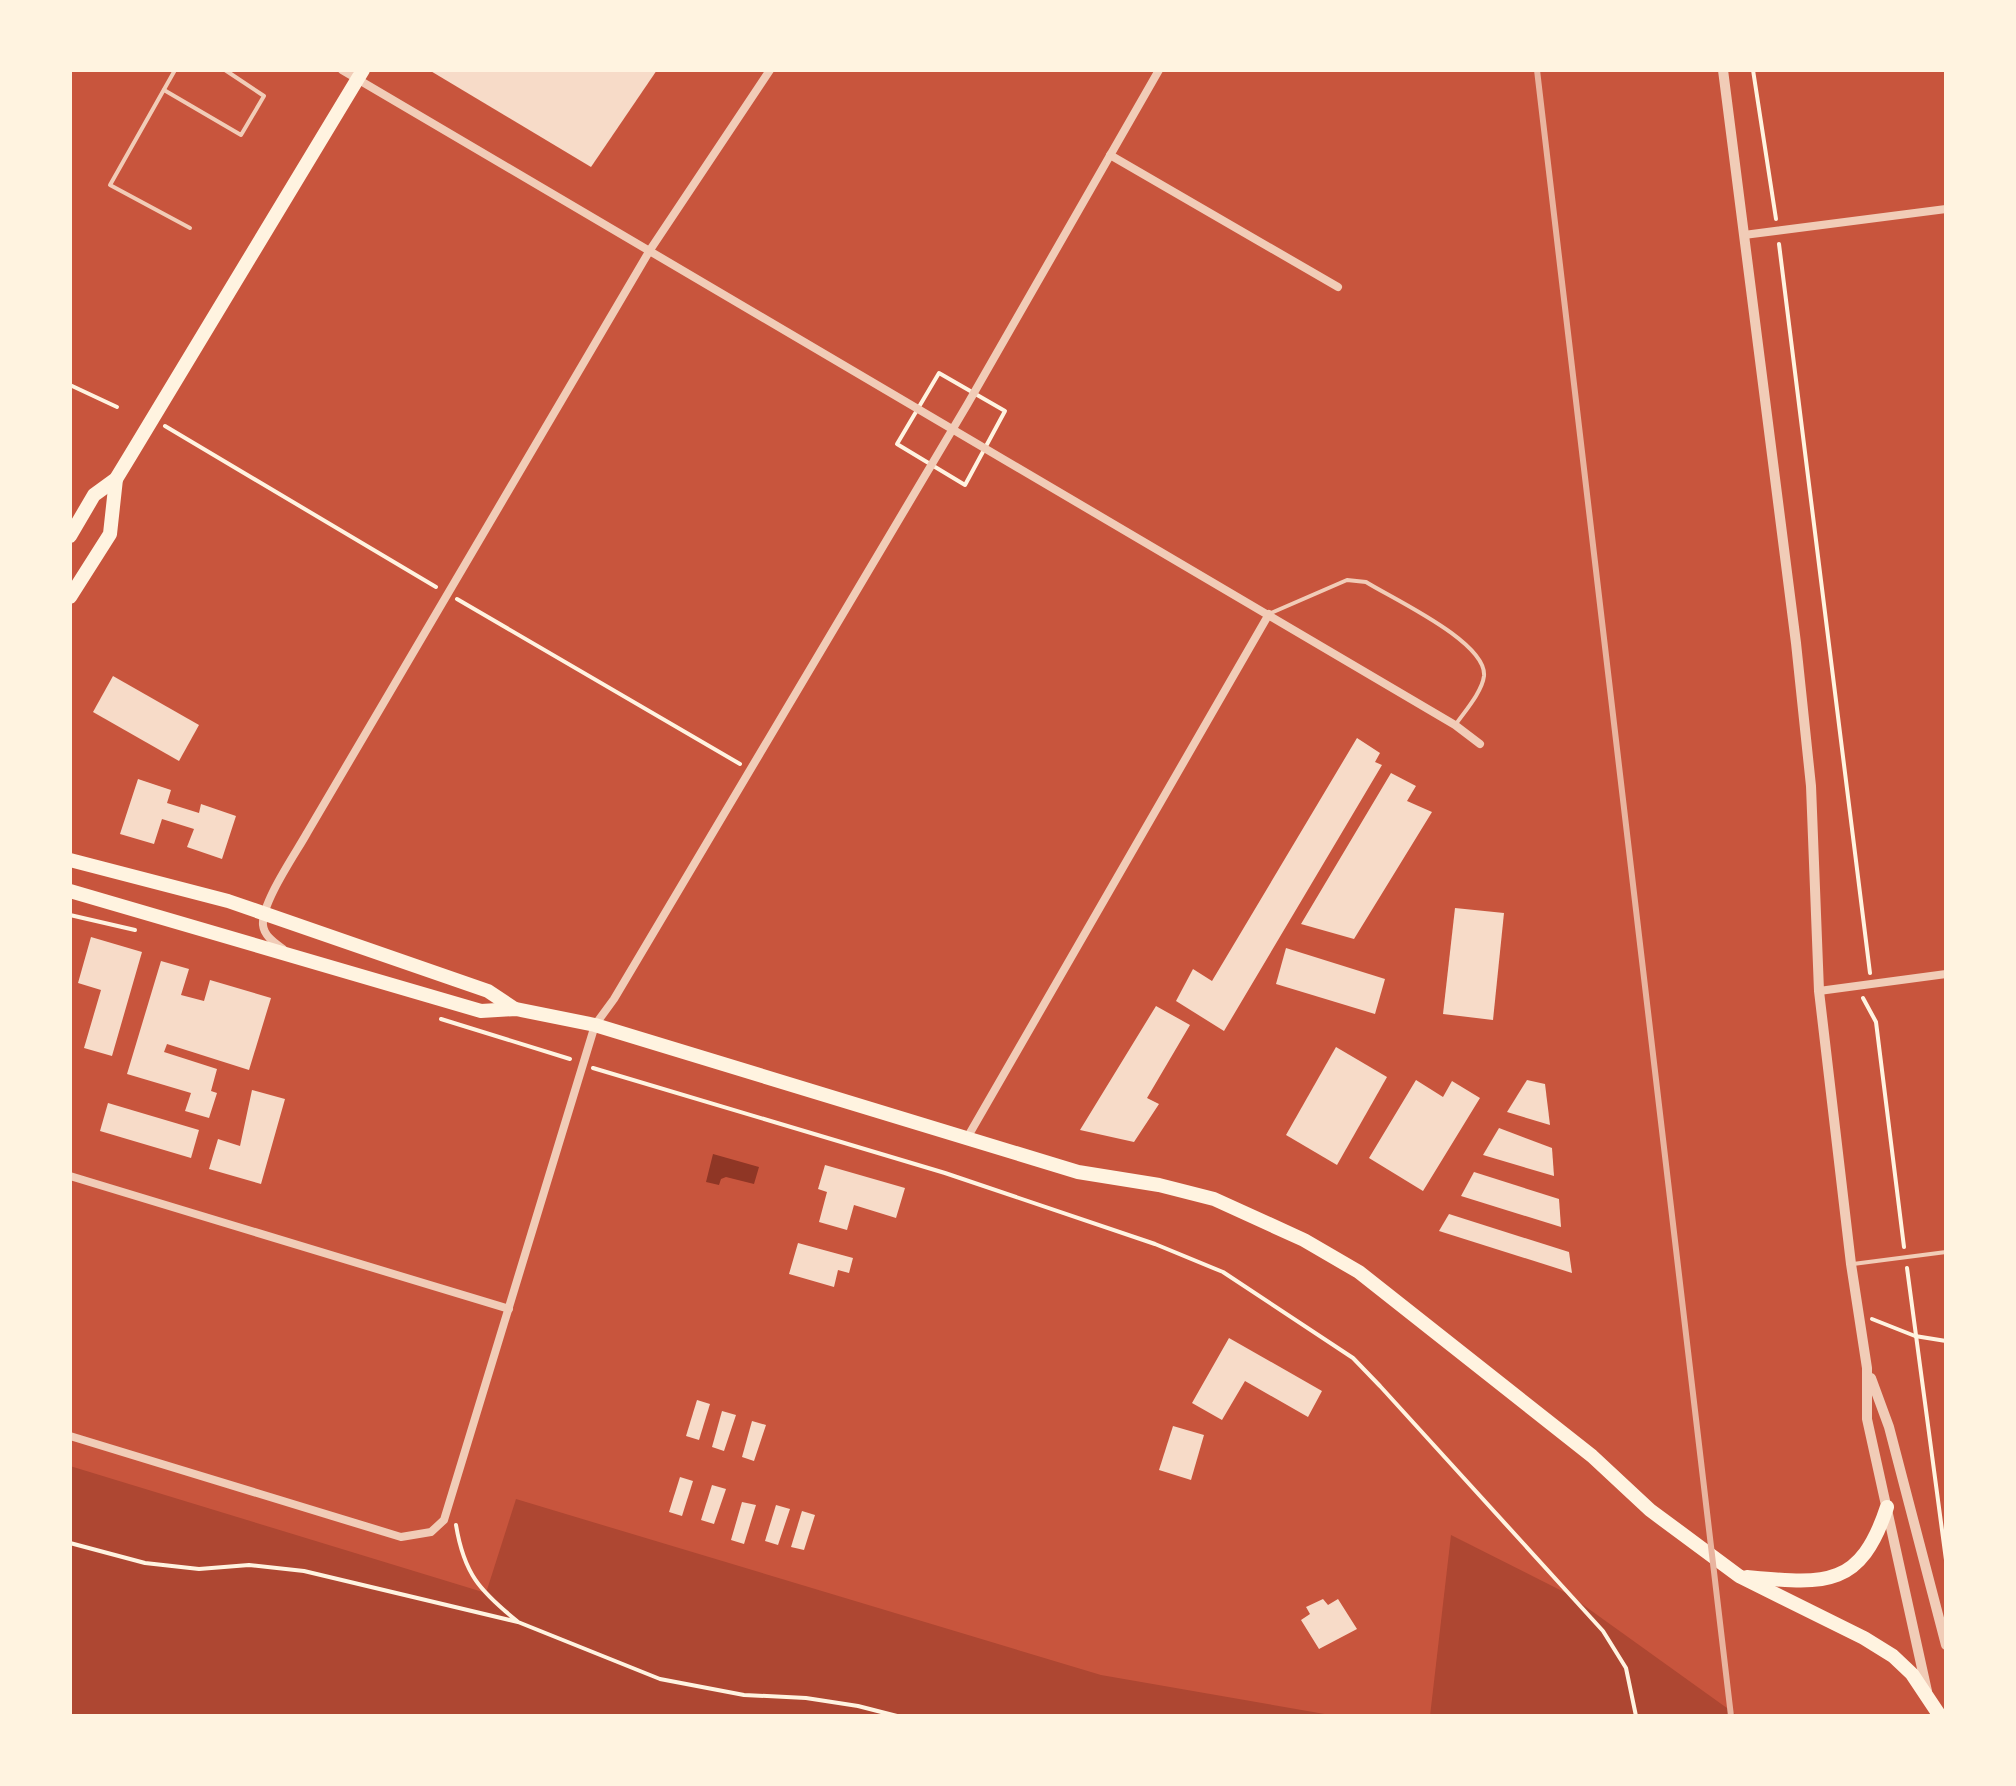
<svg xmlns="http://www.w3.org/2000/svg" width="2016" height="1786" viewBox="0 0 2016 1786" font-family="'Fira Sans Condensed',sans-serif">
<style>
.green{fill:#ae4732}
.water{fill:#8f3625}
.building{fill:#f7dbc8}
.lines{fill:none;stroke-linecap:round;stroke-linejoin:round}
.path{stroke:#fff3e0;stroke-width:4}
.service{stroke:#f1ccb7;stroke-width:4}
.minor{stroke:#f1ccb7;stroke-width:8}
.tertiary{stroke:#f1ccb7;stroke-width:10}
.trunk{stroke:#fff3e0;stroke-width:14}
.rail{stroke:#e9b49f;stroke-width:6}
</style>
<rect width="100%" height="100%" fill="#c8553d"/>
<g class="green">
<polygon points="70,1466 486,1593 516,1499 1101,1675 1336,1716 70,1716"/>
<polygon points="1451,1535 1568,1594 1738,1716 1430,1716"/>
</g>
<polygon class="water" points="713,1154 759,1167 754,1184 726,1177 721,1179 719,1185 706,1182"/>
<g class="building">
<polygon points="429,70 657,70 591,167"/>
<polygon points="113,676 199,725 179,761 93,712"/>
<polygon points="1357,738 1380,753 1375,762 1382,765 1224,1031 1176,1001 1193,969 1212,981"/>
<polygon points="1391,773 1416,786 1407,801 1432,812 1354,939 1301,924"/>
<polygon points="138,779 171,790 167,803 199,813 201,804 236,816 222,859 187,847 194,829 162,819 154,844 120,834"/>
<polygon points="1455,908 1504,913 1493,1020 1443,1014"/>
<polygon points="91,937 142,952 112,1056 84,1048 101,990 78,983"/>
<polygon points="1286,948 1385,979 1375,1014 1276,984"/>
<polygon points="161,961 189,969 181,995 204,1001 210,980 271,998 249,1070 167,1044 164,1052 217,1069 211,1091 217,1093 209,1118 185,1111 191,1093 127,1074"/>
<polygon points="1156,1006 1190,1025 1147,1098 1159,1104 1134,1142 1080,1130"/>
<polygon points="1336,1047 1387,1077 1337,1165 1286,1135"/>
<polygon points="1416,1080 1443,1097 1452,1081 1480,1098 1423,1191 1369,1158"/>
<polygon points="1527,1080 1545,1084 1550,1125 1507,1112"/>
<polygon points="252,1090 285,1099 261,1184 209,1169 218,1139 240,1146"/>
<polygon points="108,1103 199,1130 191,1158 100,1131"/>
<polygon points="1499,1128 1552,1148 1554,1176 1483,1155"/>
<polygon points="825,1165 905,1188 896,1218 854,1205 847,1230 819,1222 827,1192 818,1189"/>
<polygon points="1474,1172 1559,1199 1561,1227 1461,1196"/>
<polygon points="1449,1214 1569,1252 1572,1273 1439,1231"/>
<polygon points="798,1243 853,1258 849,1273 838,1270 834,1287 789,1274"/>
<polygon points="1229,1338 1322,1391 1308,1417 1245,1381 1222,1420 1192,1403"/>
<polygon points="697,1400 710,1404 699,1440 686,1436"/>
<polygon points="722,1411 736,1415 724,1451 712,1447"/>
<polygon points="752,1421 766,1425 754,1461 742,1457"/>
<polygon points="1173,1426 1204,1435 1191,1480 1159,1470"/>
<polygon points="680,1477 693,1481 682,1516 669,1512"/>
<polygon points="712,1485 726,1489 714,1524 701,1520"/>
<polygon points="742,1502 756,1505 744,1544 731,1540"/>
<polygon points="776,1505 790,1509 778,1545 765,1541"/>
<polygon points="802,1511 815,1515 804,1550 791,1547"/>
<polygon points="1323,1599 1328,1605 1338,1599 1357,1629 1319,1649 1301,1620 1310,1614 1306,1607"/>
</g>
<g class="lines">
<g class="path">
<polyline points="1753,70 1776,219"/>
<polyline points="1779,244 1870,973"/>
<polygon points="939,373 1005,411 965,485 897,444"/>
<polyline points="70,385 117,407"/>
<polyline points="165,426 436,587"/>
<polyline points="457,599 740,764"/>
<polyline points="70,915 135,930"/>
<polyline points="1863,998 1876,1022 1904,1247"/>
<polyline points="441,1019 570,1059"/>
<polyline points="593,1068 945,1173 1155,1244 1223,1272 1353,1358 1380,1386 1603,1631 1626,1668 1636,1716"/>
<polyline points="1907,1268 1946,1560"/>
<polyline points="1872,1319 1915,1336 1946,1341"/>
<path d="M456 1525C464 1574 480 1591 517 1621"/>
<polyline points="70,1543 145,1563 199,1569 249,1565 304,1571 518,1622 660,1679 744,1695 806,1698 858,1706 897,1716"/>
</g>
<g class="service">
<polyline points="175,70 110,185 190,228"/>
<polyline points="164,90 241,135 264,96 225,70"/>
<path d="M1271 613 1347 580 1366 582C1393 599 1487 642 1484 676 1482 692 1465 711 1456 724"/>
<polyline points="1853,1264 1946,1252"/>
</g>
<g class="minor">
<polyline points="342,70 1455,725 1480,744"/>
<polyline points="1110,155 1338,287"/>
<polyline points="1744,235 1946,209"/>
<path d="M283 949C275 943 264 936 263 925 261 903 296 853 307 833L650 250 770 70"/>
<polyline points="1819,991 1946,974"/>
<polyline points="967,1138 1269,614"/>
<polyline points="70,1176 509,1309"/>
<polyline points="70,1436 401,1537 431,1532 444,1520 595,1025 614,999 967,405 1159,70"/>
</g>
<g class="tertiary">
<polyline points="1723,70 1796,643 1811,786 1819,991 1851,1264 1867,1368 1867,1419 1927,1691"/>
<polyline points="1871,1378 1889,1427 1946,1645"/>
</g>
<g class="trunk">
<polyline points="70,536 94,495 116,479 130,456 363,70"/>
<polyline points="70,597 110,534 116,479"/>
<polyline points="70,860 228,901 488,991 515,1009"/>
<polyline points="70,891 481,1011 516,1009 595,1025 1078,1172 1159,1185 1214,1199 1304,1240 1359,1272 1592,1456 1650,1510 1739,1576 1864,1638 1893,1656 1912,1674 1940,1716"/>
<path d="M1747 1577C1825 1584 1860 1589 1887 1507"/>
</g>
<polyline class="rail" points="1537,70 1731,1716"/>
</g>
<rect width="2016" height="1786" fill="none" stroke="#fff3e0" stroke-width="144"/>
</svg>
